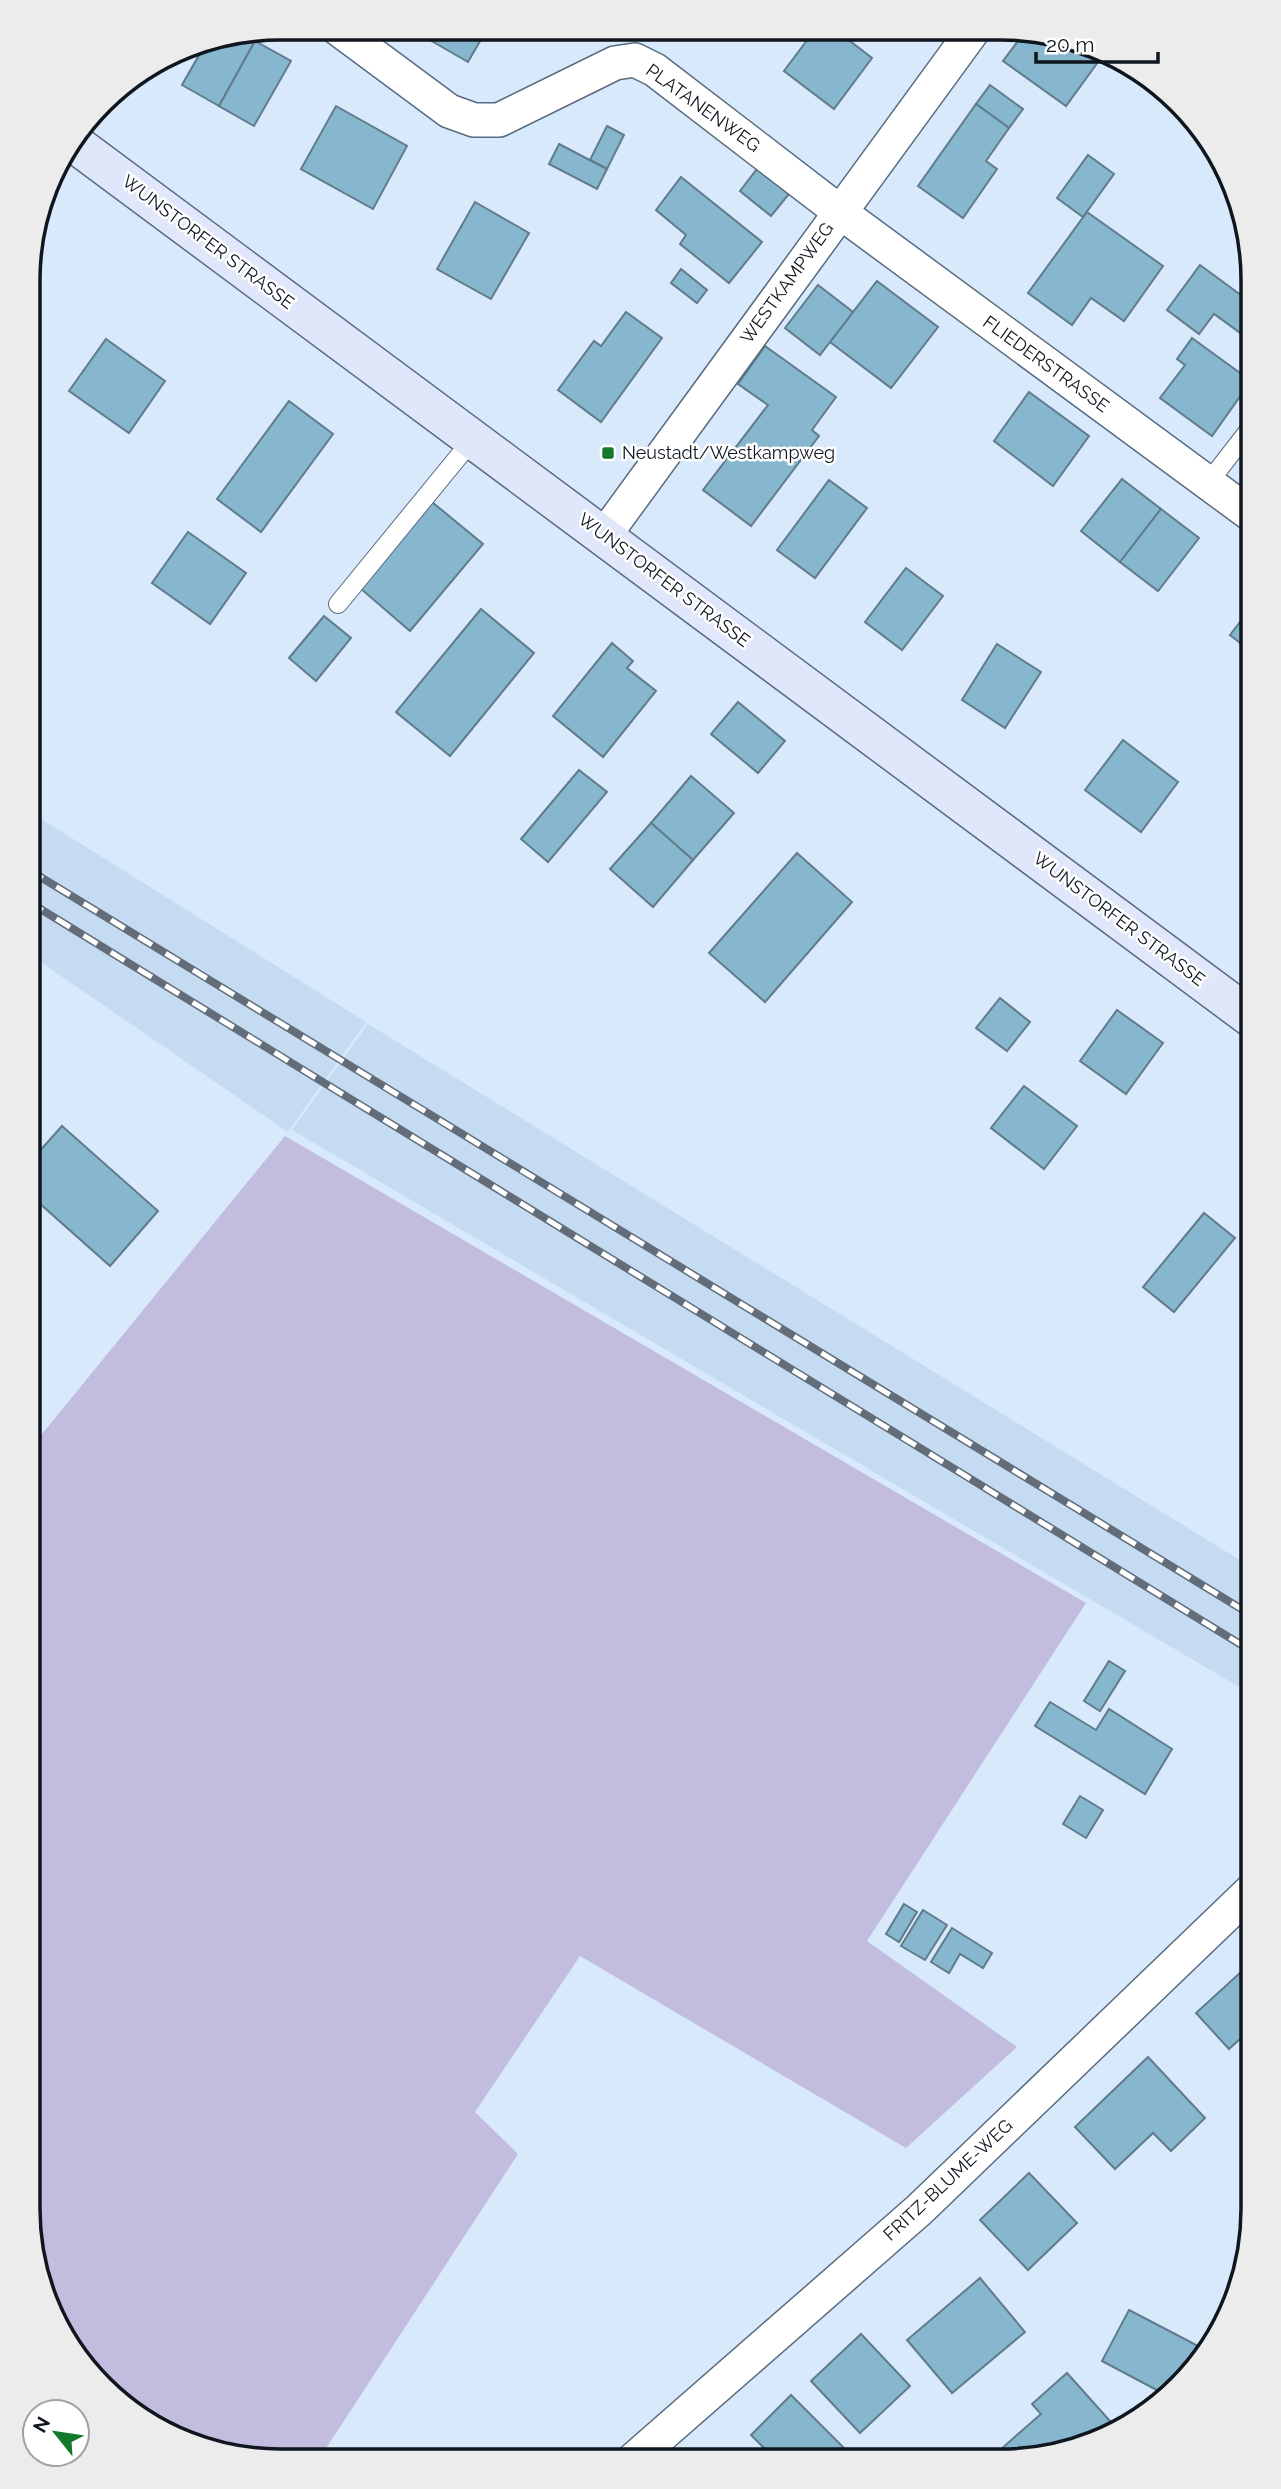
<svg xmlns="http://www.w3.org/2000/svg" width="1281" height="2489" viewBox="0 0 1281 2489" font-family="Raleway,sans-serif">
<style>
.built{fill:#c5dbf1}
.green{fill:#c2bddf}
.building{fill:#86b7cf;stroke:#607c8a;stroke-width:2}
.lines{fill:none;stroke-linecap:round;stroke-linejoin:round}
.lane-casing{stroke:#586b7f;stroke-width:20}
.street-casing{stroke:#586b7f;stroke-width:36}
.secondary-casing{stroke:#586b7f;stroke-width:41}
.lane{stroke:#fff;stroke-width:18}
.street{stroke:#fff;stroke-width:33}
.secondary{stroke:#e1e7fb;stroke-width:38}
.rail-casing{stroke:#626d79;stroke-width:8}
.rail{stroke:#fff;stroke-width:5;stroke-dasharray:16;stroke-linecap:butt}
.poi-dot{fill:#13792b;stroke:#fff;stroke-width:2.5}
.labels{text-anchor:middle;stroke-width:5;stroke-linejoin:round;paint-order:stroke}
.street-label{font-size:18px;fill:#0f161e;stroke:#fff}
.poi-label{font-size:18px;fill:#0f161e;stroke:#fff;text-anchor:start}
.rim{fill:none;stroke:#0f161e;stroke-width:3.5}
</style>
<rect width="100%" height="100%" fill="#d8e9fc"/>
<g class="built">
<polygon points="30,812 366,1022 288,1132 29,954"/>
<polygon points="368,1024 1253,1568 1253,1695 292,1130"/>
</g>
<polygon class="green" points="285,1136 1086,1603 867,1941 1017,2047 906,2148 580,1956 475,2112 518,2154 325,2450 340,2459 247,2459 183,2442 114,2399 41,2289 28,2209 29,1450"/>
<g class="building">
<polygon points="418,29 487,29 468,62 416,32"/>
<polygon points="814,31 837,31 872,58 834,109 784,71"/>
<polygon points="1024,33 1049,33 1101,58 1066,106 1003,61"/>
<polygon points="244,35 255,41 219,106 182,85 206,43"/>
<polygon points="255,41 291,61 254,126 219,106"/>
<polygon points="990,85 1023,109 1009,128 976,104"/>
<polygon points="976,104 1009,128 986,161 997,169 963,218 918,186"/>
<polygon points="336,106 407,146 373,209 301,169"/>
<polygon points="607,126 624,135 607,169 590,160"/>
<polygon points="559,144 607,169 597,189 549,164"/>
<polygon points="1088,155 1114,174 1083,217 1057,198"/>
<polygon points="757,169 789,194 771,216 740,191"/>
<polygon points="681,177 762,242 729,283 680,244 686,235 656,210"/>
<polygon points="475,202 529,233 491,299 437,269"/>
<polygon points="1087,212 1163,266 1124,321 1091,298 1072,325 1028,293"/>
<polygon points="1200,265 1253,304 1253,336 1250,340 1214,314 1199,334 1167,310"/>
<polygon points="681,269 707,290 697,303 671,283"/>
<polygon points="877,281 938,327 891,388 830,342"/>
<polygon points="818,285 853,312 820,355 785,328"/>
<polygon points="626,312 662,338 601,422 558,390 594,341 601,346"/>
<polygon points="1192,338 1251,381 1212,436 1160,398 1185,365 1177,359"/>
<polygon points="106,339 165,381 129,433 69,391"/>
<polygon points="765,346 836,397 812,430 819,436 751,526 703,490 768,405 738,384"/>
<polygon points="1029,392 1089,436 1053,486 994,441"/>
<polygon points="289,401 333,434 261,532 217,499"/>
<polygon points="1122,479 1161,509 1120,562 1081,531"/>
<polygon points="829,480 867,508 815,578 777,550"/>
<polygon points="432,502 483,544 410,631 360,588"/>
<polygon points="1161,509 1199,538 1158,591 1120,562"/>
<polygon points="188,532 246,573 210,624 152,583"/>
<polygon points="906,568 943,596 902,650 865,622"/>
<polygon points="1253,605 1253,653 1230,635"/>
<polygon points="481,609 534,653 450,756 396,712"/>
<polygon points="324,616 351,638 316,681 289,658"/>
<polygon points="612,643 633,661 627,668 656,691 603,757 553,716"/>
<polygon points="997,644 1041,672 1005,728 962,700"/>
<polygon points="738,702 785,741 758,773 711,734"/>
<polygon points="1123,740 1178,782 1141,832 1085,790"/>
<polygon points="579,770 607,792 548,862 521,839"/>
<polygon points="691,776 734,813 693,860 651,823"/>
<polygon points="651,823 693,860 653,907 610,869"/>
<polygon points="797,853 852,902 765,1002 709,953"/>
<polygon points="1000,998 1030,1022 1007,1051 976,1028"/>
<polygon points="1117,1010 1163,1043 1126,1094 1080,1061"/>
<polygon points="1024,1086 1077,1126 1044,1169 991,1128"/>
<polygon points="62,1126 158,1211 110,1266 29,1194 29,1163"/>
<polygon points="1204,1213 1235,1238 1174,1312 1143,1287"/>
<polygon points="1109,1661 1125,1671 1100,1711 1084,1701"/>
<polygon points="1050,1702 1096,1730 1109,1709 1172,1749 1145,1794 1035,1726"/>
<polygon points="1080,1796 1103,1810 1086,1838 1063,1824"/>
<polygon points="904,1904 917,1912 899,1942 886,1934"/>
<polygon points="923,1910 947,1925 925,1960 901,1946"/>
<polygon points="952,1928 992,1953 983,1968 960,1954 949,1973 931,1962"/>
<polygon points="1253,1961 1252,2028 1229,2049 1196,2013"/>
<polygon points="1148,2057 1205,2118 1171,2151 1153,2133 1115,2169 1075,2127"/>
<polygon points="1029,2173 1077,2223 1028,2270 980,2220"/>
<polygon points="980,2278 1025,2332 952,2393 907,2340"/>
<polygon points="1129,2310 1200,2347 1182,2380 1166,2395 1102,2361"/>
<polygon points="861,2334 910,2386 860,2433 811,2381"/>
<polygon points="1067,2373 1118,2430 1081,2448 1009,2460 1000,2450 1041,2414 1032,2404"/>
<polygon points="791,2395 844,2448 831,2461 776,2460 751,2435"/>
</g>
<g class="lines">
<defs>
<g id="lane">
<polyline points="1208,483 1253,425"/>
<polyline points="338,604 473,439"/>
</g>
<g id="street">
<polyline points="337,28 449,111 474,120 499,120 615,63 635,60 655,70 840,212 1253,516"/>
<polyline points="604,536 972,32"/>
<polyline points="633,2460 919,2210 1253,1889"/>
</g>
<polyline id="secondary" points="74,143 1253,1019"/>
</defs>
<use href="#lane" class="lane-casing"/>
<use href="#street" class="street-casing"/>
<use href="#secondary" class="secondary-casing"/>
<use href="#lane" class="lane"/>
<use href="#street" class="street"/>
<use href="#secondary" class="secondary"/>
<defs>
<g id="rail">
<polyline points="29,870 1253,1616"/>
<polyline points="29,902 1253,1652"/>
</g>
</defs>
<use href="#rail" class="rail-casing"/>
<use href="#rail" class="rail"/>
</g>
<rect class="poi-dot" x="601" y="446" width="14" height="14" rx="3.5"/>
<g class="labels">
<g class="street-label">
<text transform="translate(703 108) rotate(36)" y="6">PLATANENWEG</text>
<text transform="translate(208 242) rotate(37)" y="6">WUNSTORFER STRASSE</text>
<text transform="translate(787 283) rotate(-54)" y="6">WESTKAMPWEG</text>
<text transform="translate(1046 364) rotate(36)" y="6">FLIEDERSTRASSE</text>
<text transform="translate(664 580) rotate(37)" y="6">WUNSTORFER STRASSE</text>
<text transform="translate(1119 919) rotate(37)" y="6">WUNSTORFER STRASSE</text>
<text transform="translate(948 2180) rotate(-43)" y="6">FRITZ-BLUME-WEG</text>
</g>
<g class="poi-label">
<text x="622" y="459">Neustadt/Westkampweg</text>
</g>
</g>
<path d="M0 0H1281V2489H0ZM280 40H1001A240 240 0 0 1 1241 280V2209A240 240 0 0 1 1001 2449H280A240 240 0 0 1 40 2209V280A240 240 0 0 1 280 40Z" fill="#ececed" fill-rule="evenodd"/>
<path class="rim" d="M280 40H1001A240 240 0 0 1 1241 280V2209A240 240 0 0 1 1001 2449H280A240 240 0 0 1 40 2209V280A240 240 0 0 1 280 40Z"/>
<g transform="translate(56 2433) rotate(300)"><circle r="33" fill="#ffffff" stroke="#9fa2a5" stroke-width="2"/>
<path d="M0-5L12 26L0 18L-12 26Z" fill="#13792b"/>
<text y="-10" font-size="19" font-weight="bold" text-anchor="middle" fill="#0f161e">N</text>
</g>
<path d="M1036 52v10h122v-10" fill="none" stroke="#0f161e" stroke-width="3.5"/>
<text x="1046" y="52" font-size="21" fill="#0f161e" stroke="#ffffff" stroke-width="5" paint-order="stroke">20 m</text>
</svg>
